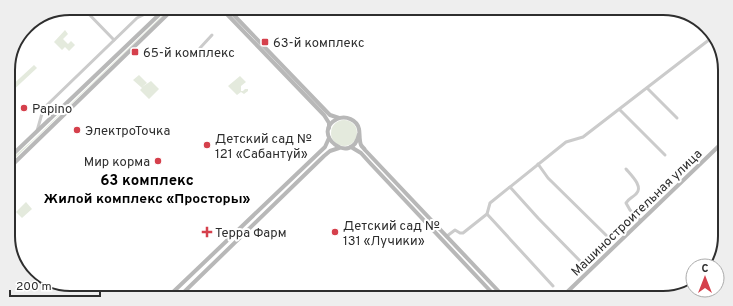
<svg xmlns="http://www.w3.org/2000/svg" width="733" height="306" viewBox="0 0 733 306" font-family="Overpass,sans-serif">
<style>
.green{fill:#e4eadd}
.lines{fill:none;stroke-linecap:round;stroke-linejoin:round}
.street{stroke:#cbcbcb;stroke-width:3}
.secondary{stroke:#b8b8b8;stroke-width:4}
.poi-dot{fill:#d5404c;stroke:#fff;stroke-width:1.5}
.labels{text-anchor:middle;stroke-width:4;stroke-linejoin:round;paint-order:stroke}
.poi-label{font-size:13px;fill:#2e2e2e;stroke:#fff;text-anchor:start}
.street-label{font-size:13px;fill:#2e2e2e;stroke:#fff}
.neighbourhood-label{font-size:14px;font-weight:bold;fill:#000;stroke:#fff}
.quarter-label{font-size:15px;font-weight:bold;fill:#000;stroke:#fff}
.rim{fill:none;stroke:#2e2e2e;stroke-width:2}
</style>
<rect width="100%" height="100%" fill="#fff"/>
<g class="green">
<polygon points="169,9 170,9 9,164 9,161 34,139"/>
<polygon points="65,30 68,34 63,39 68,44 71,41 75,45 69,51 65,47 62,50 54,42"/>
<polygon points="34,65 37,68 8,95 8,89"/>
<polygon points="139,75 147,83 142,87 151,81 159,89 149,99 140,90 142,88 133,80"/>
<polygon points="240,76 246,82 241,86 241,91 243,91 245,89 248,89 248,91 244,94 241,92 237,95 228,86"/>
<circle cx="344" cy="133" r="13"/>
<polygon points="26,202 32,209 22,218 16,212"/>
</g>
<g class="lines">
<g class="street">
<polyline points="83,8 114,40"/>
<polyline points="200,48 212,35"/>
<polyline points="647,88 677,118"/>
<polyline points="620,110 665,155"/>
<polyline points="37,131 43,110 46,106 137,18 145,14 163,10"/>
<polyline points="538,164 548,178 611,240"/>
<path d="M626 169C631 175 644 187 636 194 632 198 628 199 626 203L630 210 641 221"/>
<polyline points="510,187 538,218 583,264"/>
<polyline points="487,214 553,286"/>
<polyline points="447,236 455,230 460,233 463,233 487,214 490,203 566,142 583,137 714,36"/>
</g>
<g class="secondary">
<polyline points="222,9 324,115 329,123 329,128"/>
<polyline points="228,9 327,112 330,115 339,118"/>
<path d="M359 134C352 168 309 133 337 119 346 115 357 120 359 129 360 134 359 140 361 145 362 147 364 148 365 150L504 297"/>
<polyline points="351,147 361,153 370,163 496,297"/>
<polyline points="9,158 165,9"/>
<polyline points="9,168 173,9"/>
<polyline points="171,294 325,147 329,138"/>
<polyline points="182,294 324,156 330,151 339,148"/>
<polyline points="562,297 723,142"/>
</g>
</g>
<g class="poi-dot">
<rect x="261" y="38" width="8" height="8" rx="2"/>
<rect x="131" y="48" width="8" height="8" rx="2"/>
<circle cx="24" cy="108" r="4"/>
<circle cx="77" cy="130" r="4"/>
<circle cx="207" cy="145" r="4"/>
<circle cx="158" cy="161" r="4"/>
<path d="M205 226h4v4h4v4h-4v4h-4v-4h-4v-4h4z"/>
<circle cx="335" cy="232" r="4"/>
</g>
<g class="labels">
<g class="poi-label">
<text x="273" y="47">63-й комплекс</text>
<text x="143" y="57">65-й комплекс</text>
<text x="32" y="113">Papino</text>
<text x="85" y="135">ЭлектроТочка</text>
<text x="215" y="143">Детский сад №<tspan x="215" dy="15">121 «Сабантуй»</tspan></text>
<text x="150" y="166" text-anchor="end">Мир корма</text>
<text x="343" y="230">Детский сад №<tspan x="343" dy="15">131 «Лучики»</tspan></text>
<text x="215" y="237">Терра Фарм</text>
</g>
<g class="street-label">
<text transform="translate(636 212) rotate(-44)" y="5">Машиностроительная улица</text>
</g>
<g class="neighbourhood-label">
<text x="147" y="203">Жилой комплекс «Просторы»</text>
</g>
<g class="quarter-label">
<text x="147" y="185">63 комплекс</text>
</g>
</g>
<path d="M0 0H733V306H0ZM70 15H663A55 55 0 0 1 718 70V236A55 55 0 0 1 663 291H70A55 55 0 0 1 15 236V70A55 55 0 0 1 70 15Z" fill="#eee" fill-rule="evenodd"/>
<path class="rim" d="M70 15H663A55 55 0 0 1 718 70V236A55 55 0 0 1 663 291H70A55 55 0 0 1 15 236V70A55 55 0 0 1 70 15Z"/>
<g transform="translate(705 278)"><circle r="19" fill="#ffffff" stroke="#ababab"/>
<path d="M0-3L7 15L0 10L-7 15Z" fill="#d5404c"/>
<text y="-6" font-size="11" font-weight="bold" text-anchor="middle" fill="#2e2e2e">С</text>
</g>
<path d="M10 290v6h90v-6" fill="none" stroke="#2e2e2e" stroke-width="2"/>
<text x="16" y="290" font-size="12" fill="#2e2e2e" stroke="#ffffff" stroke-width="3" paint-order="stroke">200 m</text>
</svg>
